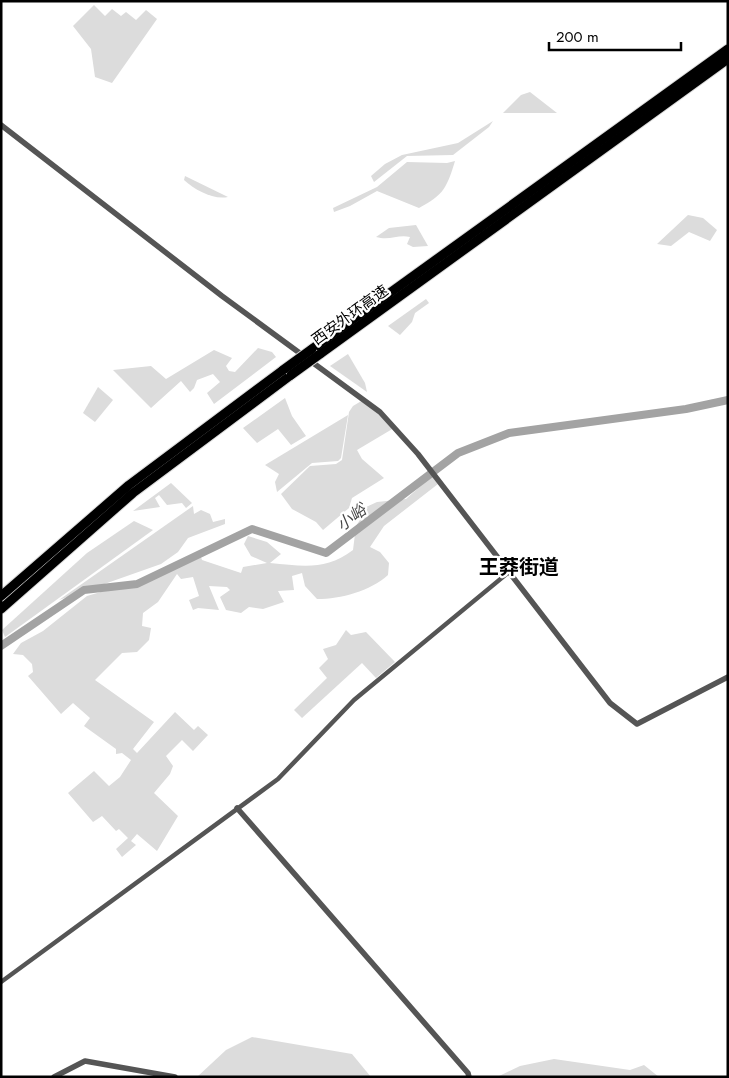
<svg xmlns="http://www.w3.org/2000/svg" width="729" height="1078" viewBox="0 0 729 1078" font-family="Jost,'Noto Sans SC',sans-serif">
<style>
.green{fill:#dcdcdc}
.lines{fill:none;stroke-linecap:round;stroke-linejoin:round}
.river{stroke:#a3a3a3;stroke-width:8}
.motorway-casing{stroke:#dbdbdb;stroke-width:11}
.minor{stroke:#555;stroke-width:4.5}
.tertiary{stroke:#555;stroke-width:5.5}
.motorway{stroke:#000;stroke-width:9}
.motorway-bridge-casing{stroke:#dbdbdb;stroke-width:11;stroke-linecap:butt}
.motorway-bridge{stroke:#000;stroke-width:9}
.labels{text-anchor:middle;stroke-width:4.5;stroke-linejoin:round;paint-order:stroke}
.street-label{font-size:15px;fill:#000;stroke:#fff}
.water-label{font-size:16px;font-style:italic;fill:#444;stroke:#fff}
.district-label{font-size:20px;font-weight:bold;fill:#000;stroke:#fff}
</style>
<rect width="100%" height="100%" fill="#fff"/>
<g class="green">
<polygon points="94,5 105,16 112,9 121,16 126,12 136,20 146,10 157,19 112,83 95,77 91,49 73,26"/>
<polygon points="530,92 557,113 503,113 521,95"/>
<polygon points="493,121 489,127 453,155 407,156 374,182 371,176 385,164 402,155 458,143"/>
<path d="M455 161C447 187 444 195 419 208L377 191 350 206 334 212 333 208 377 187 407 162 447 163Z"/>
<path d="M185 176 228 197C213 200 195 190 184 180Z"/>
<polygon points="688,215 703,218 717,230 710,241 689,232 671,246 657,244"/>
<path d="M416 225 428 246 413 247 407 244 410 237C398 234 390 241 376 237L389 228Z"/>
<polygon points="426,299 429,303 415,313 412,322 400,335 388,326"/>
<polygon points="258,348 272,352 276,357 214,404 207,393 220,382 213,374 197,380 194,388 190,392 181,381 151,408 113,370 151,366 166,379 214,350 232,358 226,366 229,371 235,372"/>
<polygon points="348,354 365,383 367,392 330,366"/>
<polygon points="98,387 113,400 95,422 83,413"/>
<polygon points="285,398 292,416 306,436 291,445 278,429 257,443 243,428"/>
<polygon points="363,400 394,428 357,450 362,459 384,478 352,498 349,508 323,530 316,522 292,509 281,494 310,466 336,464 342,460 349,412 353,406"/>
<polygon points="348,415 341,458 338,461 312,463 277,492 275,482 279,474 265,465"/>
<path d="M432 476 438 484 384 526 370 547 380 552 389 563 388 575C370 591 341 599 317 599L305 586 302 573 292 576 294 590 278 591 284 602 263 609 249 607 241 613 226 610 220 597 230 590 227 587 209 586 219 610 198 608 193 610 189 600 199 596 193 577 181 579 177 574 158 602 143 613 142 626 151 628 149 640 137 652 122 653 95 680 154 722 133 749 137 753 175 712 194 730 198 726 208 735 193 751 182 740 166 756 173 766 170 774 154 793 178 816 157 851 137 834 131 841 136 845 122 857 116 849 128 838 119 829 116 831 102 816 93 822 68 793 94 771 109 786 120 777 131 760 122 753 116 754V749L84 726 90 718 73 703 61 714 28 676 33 672 32 664 23 655 13 654 21 643 43 631 87 596 155 576 199 551 202 560 241 573 243 567 267 563 251 556 244 544 248 536 267 542 281 554 270 563C303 566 325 571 353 550L356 526 365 512 364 508 377 502 406 499Z"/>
<polygon points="171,483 192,503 186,508 182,503 167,505 159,495 155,498 160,507 133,511"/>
<polygon points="193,506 194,514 201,510 210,514 213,522 225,519 225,524 188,538 178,552 161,564 59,600"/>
<polygon points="134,521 153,530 5,637 2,630 87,553"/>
<polygon points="346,630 351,635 366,632 395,662 376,678 362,663 302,718 294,710 327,678 319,668 328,659 323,649 336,645"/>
<polygon points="252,1037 352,1054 371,1077 197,1077 226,1050"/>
<polygon points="554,1059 630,1070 644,1065 659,1077 497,1077 520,1066"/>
</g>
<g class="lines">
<polyline class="river" points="1,646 84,590 137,584 252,529 326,553 458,453 509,433 686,409 728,400"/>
<defs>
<g id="motorway">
<polyline points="312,349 728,49"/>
<polyline points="320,354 728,59"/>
<polyline points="1,596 129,485 283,370"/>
<polyline points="1,609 133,493 291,375"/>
</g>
</defs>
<use href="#motorway" class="motorway-casing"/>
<polyline class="minor" points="1,982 278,779 354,700 509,572"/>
<g class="tertiary">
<polyline points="1,125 222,296 380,412 418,454 610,703 637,724 728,677"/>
<polyline points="237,808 468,1073 469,1077"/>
<polyline points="54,1077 85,1061 175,1077"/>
</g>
<use href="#motorway" class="motorway"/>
<defs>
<g id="motorway-bridge">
<polyline points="283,370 312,349"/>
<polyline points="291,375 320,354"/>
</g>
</defs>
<use href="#motorway-bridge" class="motorway-bridge-casing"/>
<use href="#motorway-bridge" class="motorway-bridge"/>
</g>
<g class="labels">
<g class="street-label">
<text transform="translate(350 315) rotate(-36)" y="5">西安外环高速</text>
</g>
<g class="water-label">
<text transform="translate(351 517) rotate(-37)" y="6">小峪</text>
</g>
<g class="district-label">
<text x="519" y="574">王莽街道</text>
</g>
</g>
<rect width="729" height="1078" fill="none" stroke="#000000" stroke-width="5"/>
<path d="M549 42v8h132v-8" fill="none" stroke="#000000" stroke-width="2.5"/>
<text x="556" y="42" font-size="15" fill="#000000" stroke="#ffffff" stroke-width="4" paint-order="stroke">200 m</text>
</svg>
